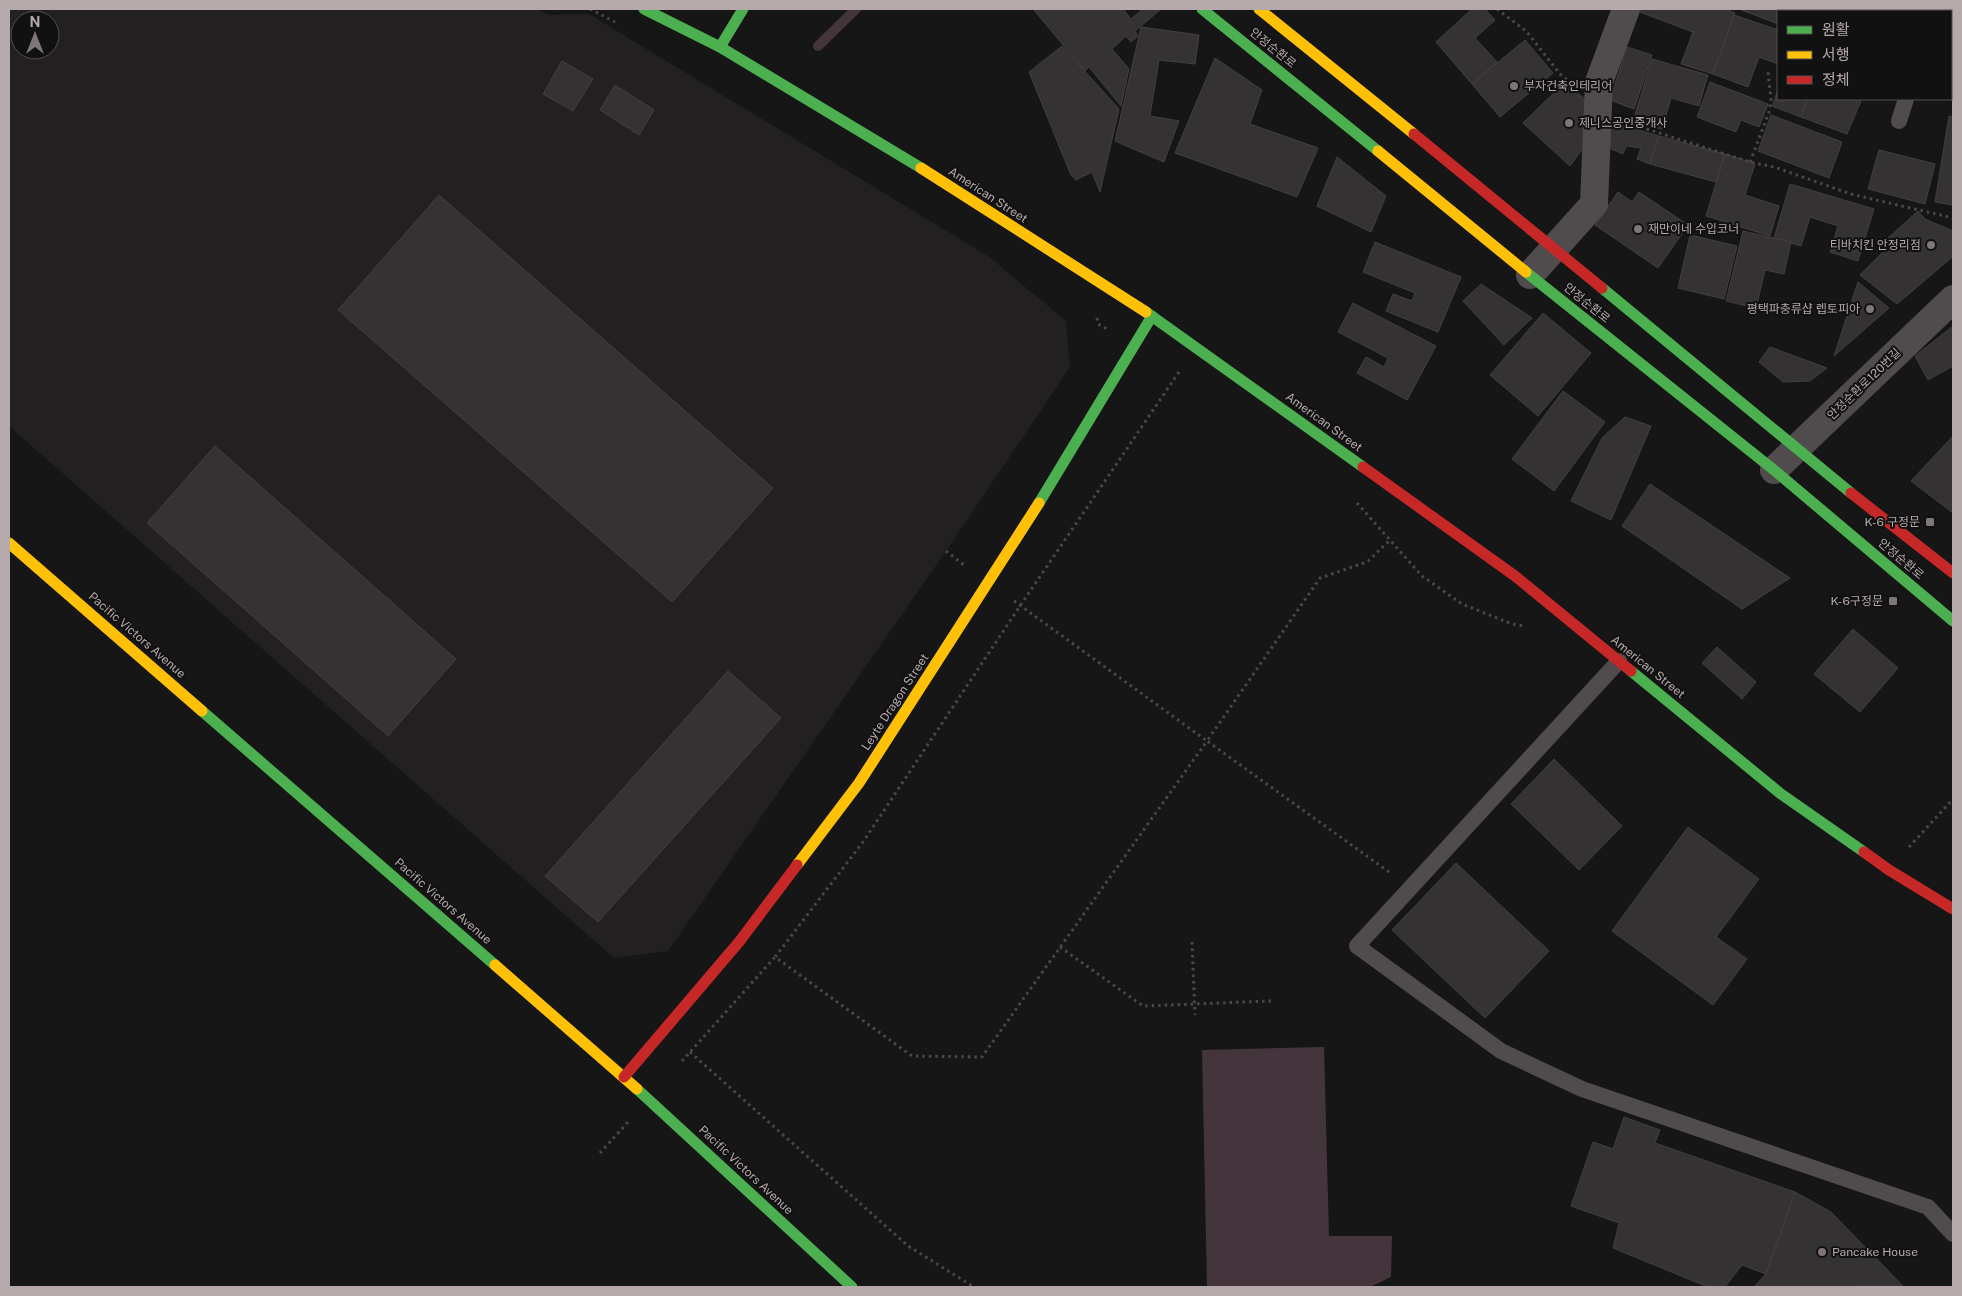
<svg xmlns="http://www.w3.org/2000/svg" width="1962" height="1296" viewBox="0 0 1962 1296" font-family="'Public Sans','Noto Sans KR',sans-serif">
<style>
.built{fill:#222020;fill-rule:evenodd}
.water{fill:#44343b}
.lines{fill:none;stroke-linecap:round;stroke-linejoin:round}
.stream{stroke:#44343b;stroke-width:10}
.building{fill:#343232;stroke:#433f40}
.path{stroke:#4c4848;stroke-width:3;stroke-dasharray:2.5 4;stroke-linecap:butt}
.lane{stroke:#504c4d;stroke-width:16}
.street{stroke:#504c4d;stroke-width:28}
.fast{stroke:#4caf50;stroke-width:11}
.slow{stroke:#ffc107;stroke-width:11}
.jam{stroke:#c62828;stroke-width:11}
.poi-dot{fill:#7e7677;stroke:#121111;stroke-width:2}
.labels{text-anchor:middle;stroke-width:4;stroke-linejoin:round;paint-order:stroke}
.street-label{font-size:12px;fill:#b6a9ab;stroke:#121111}
.poi-label{font-size:12px;fill:#b6a9ab;stroke:#121111;text-anchor:start}
</style>
<rect width="100%" height="100%" fill="#171616"/>
<path class="built" d="M9 9H537L550 15 589 14 988 256 1066 321 1070 367 946 551 668 951 614 958 9 426ZM20 20H50V50H20Z"/>
<polygon class="water" points="1324,1047 1329,1236 1392,1236 1391,1277 1370,1287 1207,1287 1202,1050"/>
<g class="lines">
<polyline class="stream" points="818,46 856,9"/>
</g>
<g class="building">
<polygon points="1033,9 1123,9 1131,19 1143,9 1159,9 1160,10 1135,31 1138,36 1131,42 1126,36 1112,49 1129,69 1121,106 1089,67 1085,71"/>
<polygon points="1472,9 1485,9 1495,20 1475,38 1497,62 1472,84 1436,42"/>
<polygon points="1638,9 1725,9 1735,13 1713,74 1681,64 1693,32 1637,11"/>
<polygon points="1739,9 1815,9 1814,11 1778,11 1778,24"/>
<polygon points="1734,15 1778,30 1778,64 1759,57 1748,87 1713,74"/>
<polygon points="1141,27 1199,35 1195,64 1159,60 1150,116 1179,121 1164,162 1115,141"/>
<polygon points="1525,40 1553,73 1500,117 1472,84"/>
<polygon points="1062,46 1119,109 1100,192 1092,172 1076,180 1071,175 1029,72"/>
<polygon points="1627,47 1652,55 1634,109 1610,100"/>
<polygon points="1215,58 1262,90 1250,124 1318,148 1297,197 1175,153"/>
<polygon points="1652,59 1708,75 1699,106 1671,98 1662,129 1633,121"/>
<polygon points="562,61 593,79 573,111 543,94"/>
<polygon points="1710,82 1768,104 1759,127 1741,120 1736,132 1697,117"/>
<polygon points="1564,83 1593,105 1589,140 1570,166 1523,123"/>
<polygon points="615,85 654,110 639,135 600,110"/>
<polygon points="1778,90 1778,99 1807,99 1801,117 1772,106"/>
<polygon points="1807,99 1857,99 1861,101 1847,134 1801,117"/>
<polygon points="1771,115 1842,142 1829,178 1758,151"/>
<polygon points="1949,116 1953,117 1953,205 1935,202"/>
<polygon points="1606,121 1659,136 1650,164 1637,159 1641,148 1626,146 1623,154 1604,146"/>
<polygon points="1659,136 1725,154 1716,182 1650,164"/>
<polygon points="1879,150 1935,164 1925,204 1868,189"/>
<polygon points="1725,154 1755,164 1745,195 1779,206 1770,236 1706,216"/>
<polygon points="1337,157 1386,196 1371,232 1317,206"/>
<polygon points="1790,184 1874,209 1858,261 1830,252 1838,226 1810,217 1801,246 1774,238"/>
<polygon points="1618,192 1632,202 1639,192 1688,225 1658,268 1595,225"/>
<polygon points="439,195 773,488 672,602 338,310"/>
<polygon points="1918,211 1925,219 1953,231 1953,252 1951,258 1897,304 1860,275 1894,241 1887,239"/>
<polygon points="1743,231 1791,242 1784,274 1765,270 1756,308 1726,301"/>
<polygon points="1690,235 1737,246 1724,299 1678,288"/>
<polygon points="1375,242 1461,277 1438,332 1386,311 1393,294 1412,301 1415,293 1363,272"/>
<polygon points="1858,282 1889,308 1834,356"/>
<polygon points="1481,284 1532,318 1504,345 1463,301"/>
<polygon points="1353,303 1436,346 1407,400 1357,373 1366,357 1384,367 1388,358 1338,332"/>
<polygon points="1543,313 1591,353 1538,416 1490,375"/>
<polygon points="1953,326 1953,366 1928,380 1915,356"/>
<polygon points="1770,347 1827,368 1810,381 1783,382 1759,362"/>
<polygon points="1563,391 1605,422 1554,491 1512,459"/>
<polygon points="1625,417 1651,426 1611,520 1571,501 1602,438"/>
<polygon points="1953,436 1953,513 1911,481"/>
<polygon points="215,446 456,659 388,736 147,523"/>
<polygon points="1650,484 1790,578 1742,609 1622,526"/>
<polygon points="1853,629 1898,668 1860,712 1814,674"/>
<polygon points="1717,647 1756,682 1742,699 1702,663"/>
<polygon points="728,671 781,718 598,922 545,876"/>
<polygon points="1554,759 1622,826 1579,870 1511,804"/>
<polygon points="1688,827 1759,879 1716,937 1747,959 1713,1005 1612,931"/>
<polygon points="1456,863 1549,951 1485,1018 1392,930"/>
<polygon points="1624,1117 1660,1130 1655,1143 1795,1192 1766,1274 1742,1265 1725,1287 1708,1287 1613,1248 1619,1223 1571,1206 1593,1142 1613,1149"/>
<polygon points="1795,1192 1831,1212 1903,1286 1754,1287 1766,1274"/>
</g>
<g class="lines">
<g class="path">
<polyline points="590,9 615,22"/>
<polyline points="1497,9 1526,31 1560,74 1568,81"/>
<polyline points="1628,123 1750,162 1774,167 1851,194 1953,218"/>
<polyline points="1750,162 1769,112 1771,100 1768,72"/>
<polyline points="1097,318 1098,324 1109,330"/>
<polyline points="1179,372 1020,606 863,842 775,957 912,1056 982,1057 1207,741 1389,872"/>
<polyline points="1357,503 1422,576 1462,604 1512,624 1525,626"/>
<polyline points="946,551 964,565"/>
<polyline points="1014,601 1207,741 1320,578 1367,562 1389,541"/>
<polyline points="1909,847 1953,799"/>
<polyline points="1192,942 1195,1015"/>
<polyline points="1060,947 1143,1006 1271,1001"/>
<polyline points="690,1052 908,1246 974,1287"/>
<polyline points="682,1061 775,957"/>
<polyline points="600,1153 628,1122"/>
</g>
<g class="lane">
<polyline points="1933,11 1934,9"/>
<polyline points="1899,121 1906,99"/>
<polyline points="1619,661 1357,946 1501,1051 1582,1089 1928,1207 1953,1234"/>
</g>
<g class="street">
<polyline points="1530,275 1594,204 1599,82 1626,9"/>
<polyline points="1774,470 1953,299"/>
</g>
<g class="fast">
<polyline points="644,9 720,47 921,168"/>
<polyline points="1202,9 1378,151"/>
<polyline points="720,47 743,9"/>
<polyline points="1526,272 1774,470 1953,621"/>
<polyline points="1602,288 1851,493"/>
<polyline points="1146,312 1363,467"/>
<polyline points="1039,503 1152,316"/>
<polyline points="1631,671 1781,794 1864,852"/>
<polyline points="202,711 495,965"/>
<polyline points="637,1089 852,1287"/>
</g>
<g class="slow">
<polyline points="1259,9 1414,134"/>
<polyline points="1378,151 1526,272"/>
<polyline points="921,168 1146,312"/>
<polyline points="9,543 202,711"/>
<polyline points="797,865 859,783 1039,503"/>
<polyline points="495,965 637,1089"/>
</g>
<g class="jam">
<polyline points="1414,134 1602,288"/>
<polyline points="1363,467 1515,576 1631,671"/>
<polyline points="1851,493 1953,573"/>
<polyline points="1864,852 1889,870 1953,909"/>
<polyline points="624,1077 739,942 797,865"/>
</g>
</g>
<g class="poi-dot">
<circle cx="1514" cy="86" r="5"/>
<circle cx="1569" cy="123" r="5"/>
<circle cx="1638" cy="229" r="5"/>
<circle cx="1931" cy="245" r="5"/>
<circle cx="1870" cy="309" r="5"/>
<rect x="1925" y="517" width="10" height="10" rx="2.5"/>
<rect x="1888" y="596" width="10" height="10" rx="2.5"/>
<circle cx="1822" cy="1252" r="5"/>
</g>
<g class="labels">
<g class="street-label">
<text transform="translate(1273 48) rotate(39)" y="4">안정순환로</text>
<text transform="translate(988 195) rotate(33)" y="4">American Street</text>
<text transform="translate(1587 303) rotate(39)" y="4">안정순환로</text>
<text transform="translate(1864 384) rotate(-44)" y="4">안정순환로120번길</text>
<text transform="translate(1324 422) rotate(36)" y="4">American Street</text>
<text transform="translate(1901 559) rotate(40)" y="4">안정순환로</text>
<text transform="translate(137 635) rotate(41)" y="4">Pacific Victors Avenue</text>
<text transform="translate(1648 667) rotate(39)" y="4">American Street</text>
<text transform="translate(895 702) rotate(-57)" y="4">Leyte Dragon Street</text>
<text transform="translate(443 901) rotate(41)" y="4">Pacific Victors Avenue</text>
<text transform="translate(746 1170) rotate(43)" y="4">Pacific Victors Avenue</text>
</g>
<g class="poi-label">
<text x="1524" y="90">부자건축인테리어</text>
<text x="1579" y="127">제니스공인중개사</text>
<text x="1648" y="233">재만이네 수입코너</text>
<text x="1921" y="249" text-anchor="end">티바치킨 안정리점</text>
<text x="1860" y="313" text-anchor="end">평택파충류샵 렙토피아</text>
<text x="1920" y="526" text-anchor="end">K-6 구정문</text>
<text x="1883" y="605" text-anchor="end">K-6구정문</text>
<text x="1832" y="1256">Pancake House</text>
</g>
</g>
<rect width="1962" height="1296" fill="none" stroke="#b6a9ab" stroke-width="20"/>
<rect x="1777" y="10" width="175" height="90" fill="#121111" stroke="#544e4f"/>
<rect x="1787" y="26" width="25" height="8" fill="#4caf50" stroke="#544e4f"/>
<text x="1822" y="35" font-size="15" fill="#b6a9ab">원활</text>
<rect x="1787" y="51" width="25" height="8" fill="#ffc107" stroke="#544e4f"/>
<text x="1822" y="60" font-size="15" fill="#b6a9ab">서행</text>
<rect x="1787" y="76" width="25" height="8" fill="#c62828" stroke="#544e4f"/>
<text x="1822" y="85" font-size="15" fill="#b6a9ab">정체</text>
<g transform="translate(35 35)"><circle r="24" fill="#121111" stroke="#544e4f"/>
<path d="M0-4L9 19L0 12L-9 19Z" fill="#7e7677"/>
<text y="-8" font-size="14" font-weight="bold" text-anchor="middle" fill="#b6a9ab">N</text>
</g>
</svg>
